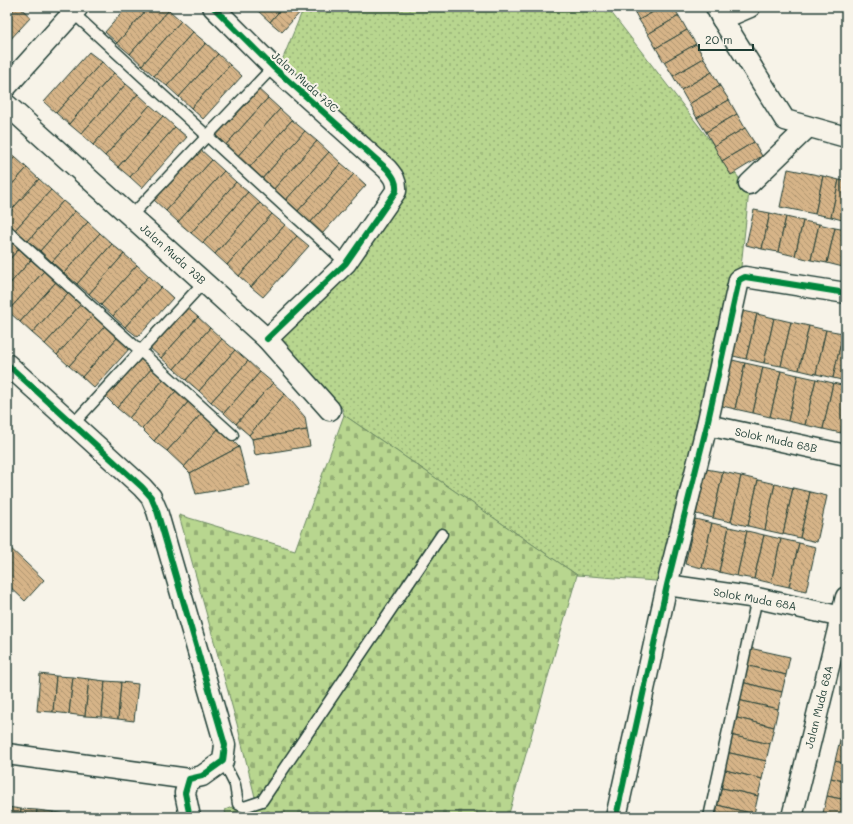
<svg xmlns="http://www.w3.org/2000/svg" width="853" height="824" viewBox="0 0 853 824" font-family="Mali,sans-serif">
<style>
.green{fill:url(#green-dots);stroke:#6c8a62}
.cemetery{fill:url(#cemetery-stones);stroke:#6c8a62}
.building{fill:url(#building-back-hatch);stroke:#1f3d34}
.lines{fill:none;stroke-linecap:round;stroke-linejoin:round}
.service-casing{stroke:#1f3d34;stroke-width:13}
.minor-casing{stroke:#1f3d34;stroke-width:23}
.service{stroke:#f7f3e8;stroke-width:10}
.minor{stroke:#f7f3e8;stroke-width:20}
.cycleway-casing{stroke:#f7f3e8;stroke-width:8}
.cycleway{stroke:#00873e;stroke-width:6}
.labels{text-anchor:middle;stroke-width:4;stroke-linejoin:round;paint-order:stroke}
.street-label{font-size:11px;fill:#1f3d34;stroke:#f7f3e8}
</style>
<defs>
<pattern id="green-dots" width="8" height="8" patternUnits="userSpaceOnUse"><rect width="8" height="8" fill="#b8d68f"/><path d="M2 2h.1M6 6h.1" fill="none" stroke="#95af76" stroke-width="1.8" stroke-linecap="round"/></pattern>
<pattern id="cemetery-stones" width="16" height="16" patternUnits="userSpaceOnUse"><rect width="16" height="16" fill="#b8d68f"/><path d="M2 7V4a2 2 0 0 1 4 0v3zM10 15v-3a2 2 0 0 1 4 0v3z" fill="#95af76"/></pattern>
<pattern id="building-back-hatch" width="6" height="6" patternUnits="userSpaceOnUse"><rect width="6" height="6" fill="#d6b488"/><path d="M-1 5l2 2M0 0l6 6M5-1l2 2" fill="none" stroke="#ad9470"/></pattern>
</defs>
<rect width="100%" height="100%" fill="#f7f3e8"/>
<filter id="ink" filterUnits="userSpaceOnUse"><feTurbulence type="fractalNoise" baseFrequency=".025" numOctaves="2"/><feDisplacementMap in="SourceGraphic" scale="8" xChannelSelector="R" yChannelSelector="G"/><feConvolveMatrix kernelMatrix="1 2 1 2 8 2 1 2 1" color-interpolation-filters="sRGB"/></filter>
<g filter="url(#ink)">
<polygon class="green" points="304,7 607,7 749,191 741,267 668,582 577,575 344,415 342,408 279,342 397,194 281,63"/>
<polygon class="cemetery" points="344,415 577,575 508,817 226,817 225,810 255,797 237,724 179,515 295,550"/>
<g class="building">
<polygon points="7,7 16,7 7,17"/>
<polygon points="16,7 19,7 31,17 7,43 7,17"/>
<polygon points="127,7 149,7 117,43 105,32"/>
<polygon points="149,7 165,7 169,10 130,54 117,43"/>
<polygon points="253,7 262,7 258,11"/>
<polygon points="262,7 283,7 270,22 258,11"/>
<polygon points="283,7 305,7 282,32 270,22"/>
<polygon points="632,7 662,7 639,20"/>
<polygon points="662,7 673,7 679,16 648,34 639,20"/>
<polygon points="169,10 181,21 142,65 130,54"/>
<polygon points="679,16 687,30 656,48 648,34"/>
<polygon points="181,21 193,32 154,76 142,65"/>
<polygon points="687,30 696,44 664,62 656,48"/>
<polygon points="193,32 206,43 167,86 154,76"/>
<polygon points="206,43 218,54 179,97 167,86"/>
<polygon points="696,44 704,58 673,76 664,62"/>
<polygon points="89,52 102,62 56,113 44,102"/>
<polygon points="218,54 230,65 191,108 179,97"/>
<polygon points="704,58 712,72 681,90 673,76"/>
<polygon points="102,62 114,73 69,124 56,113"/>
<polygon points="230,65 242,76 203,119 191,108"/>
<polygon points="712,72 720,86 689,104 681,90"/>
<polygon points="114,73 126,84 81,134 69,124"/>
<polygon points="126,84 138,94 93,145 81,134"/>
<polygon points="720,86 729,100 697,118 689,104"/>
<polygon points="256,87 268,98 224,147 212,136"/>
<polygon points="138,94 150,105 105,156 93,145"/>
<polygon points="268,98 280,109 236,158 224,147"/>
<polygon points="729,100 737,114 706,132 697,118"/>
<polygon points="150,105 163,116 118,167 105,156"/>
<polygon points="280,109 292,120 248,169 236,158"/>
<polygon points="737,114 745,128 714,146 706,132"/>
<polygon points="163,116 175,127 130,177 118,167"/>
<polygon points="292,120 305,131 261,180 248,169"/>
<polygon points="175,127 187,137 142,188 130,177"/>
<polygon points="745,128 754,142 722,161 714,146"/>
<polygon points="305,131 317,141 273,190 261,180"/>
<polygon points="317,141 329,152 285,201 273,190"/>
<polygon points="754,142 762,156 731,175 722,161"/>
<polygon points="200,149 212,160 166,211 154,200"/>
<polygon points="7,151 15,157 7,166"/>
<polygon points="329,152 341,163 297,212 285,201"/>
<polygon points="15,157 27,168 7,190 7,166"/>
<polygon points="212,160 224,171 178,222 166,211"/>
<polygon points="341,163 354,174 310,223 297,212"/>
<polygon points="27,168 39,179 7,215 7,190"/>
<polygon points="788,169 823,176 815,214 780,207"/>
<polygon points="224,171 236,182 191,233 178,222"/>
<polygon points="354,174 366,185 322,234 310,223"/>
<polygon points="823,176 839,180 831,217 815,214"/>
<polygon points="39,179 51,190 15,230 7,222 7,215"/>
<polygon points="839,180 846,181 846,221 831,217"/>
<polygon points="236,182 248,192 203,243 191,233"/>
<polygon points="51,190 63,201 28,241 15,230"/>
<polygon points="248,192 260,203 215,254 203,243"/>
<polygon points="63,201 75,211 40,251 28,241"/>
<polygon points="260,203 272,214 227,265 215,254"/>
<polygon points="754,210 770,213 762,249 746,245"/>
<polygon points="75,211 88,222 52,262 40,251"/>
<polygon points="770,213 786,217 778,252 762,249"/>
<polygon points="272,214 285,225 239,276 227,265"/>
<polygon points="786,217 803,221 795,256 778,252"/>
<polygon points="803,221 819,224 811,260 795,256"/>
<polygon points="88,222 100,233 64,273 52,262"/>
<polygon points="819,224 835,228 827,263 811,260"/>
<polygon points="285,225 297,236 251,287 239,276"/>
<polygon points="835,228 846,230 846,254 843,267 827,263"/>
<polygon points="100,233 112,244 77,284 64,273"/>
<polygon points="297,236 309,246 263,297 251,287"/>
<polygon points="7,239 19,249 7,262"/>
<polygon points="112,244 124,254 89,294 77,284"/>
<polygon points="19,249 31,260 7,287 7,262"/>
<polygon points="124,254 137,265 101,305 89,294"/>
<polygon points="846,254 846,267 843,267"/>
<polygon points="31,260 44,271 8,311 7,287"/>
<polygon points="137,265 149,276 113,316 101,305"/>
<polygon points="44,271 56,282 20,322 8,311"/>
<polygon points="149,276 161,287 125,327 113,316"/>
<polygon points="56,282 68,293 32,333 20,322"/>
<polygon points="161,287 173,298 138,337 125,327"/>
<polygon points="68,293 81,304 45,344 32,333"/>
<polygon points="81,304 93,315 57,355 45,344"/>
<polygon points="185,306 198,317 161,358 149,347"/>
<polygon points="739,310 757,314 746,359 729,355"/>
<polygon points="757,314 774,318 764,363 746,359"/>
<polygon points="93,315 105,326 69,366 57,355"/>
<polygon points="198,317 210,328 174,369 161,358"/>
<polygon points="774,318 791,322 781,366 764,363"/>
<polygon points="791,322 809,326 799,370 781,366"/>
<polygon points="105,326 118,337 82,377 69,366"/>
<polygon points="809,326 826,330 816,374 799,370"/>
<polygon points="210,328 222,339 186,380 174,369"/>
<polygon points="826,330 843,333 833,378 816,374"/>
<polygon points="843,333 846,334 846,381 833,378"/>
<polygon points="118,337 130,348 94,388 82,377"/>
<polygon points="222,339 235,350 199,391 186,380"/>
<polygon points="235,350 248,361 211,402 199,391"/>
<polygon points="141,356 153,367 117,408 105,396"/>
<polygon points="728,359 745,363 735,409 718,405"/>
<polygon points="248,361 260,372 224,413 211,402"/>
<polygon points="745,363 763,367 753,413 735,409"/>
<polygon points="153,367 165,378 129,418 117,408"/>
<polygon points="763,367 781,371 770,417 753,413"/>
<polygon points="781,371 798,375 788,421 770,417"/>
<polygon points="260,372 273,383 236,424 224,413"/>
<polygon points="798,375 816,379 805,425 788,421"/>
<polygon points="165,378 178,389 142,429 129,418"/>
<polygon points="816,379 833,383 823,429 805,425"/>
<polygon points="273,383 285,394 249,435 236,424"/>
<polygon points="833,383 846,386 846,408 841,433 823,429"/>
<polygon points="178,389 190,400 154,441 142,429"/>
<polygon points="285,394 305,417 307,430 252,439 249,435"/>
<polygon points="190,400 203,412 167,451 154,441"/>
<polygon points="203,412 220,427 184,467 167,451"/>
<polygon points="220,427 239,447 190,473 184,467"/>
<polygon points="307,430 310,446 255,455 252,439"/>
<polygon points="239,447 249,485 196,494 190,473"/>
<polygon points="706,469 723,472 713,518 696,514"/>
<polygon points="723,472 741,476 731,522 713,518"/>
<polygon points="741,476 758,480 748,526 731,522"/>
<polygon points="758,480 775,484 765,530 748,526"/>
<polygon points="775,484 793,488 783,534 765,530"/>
<polygon points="793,488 810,492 800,538 783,534"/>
<polygon points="810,492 827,496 817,542 800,538"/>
<polygon points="695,519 712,523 702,568 685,564"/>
<polygon points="712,523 729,527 719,572 702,568"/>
<polygon points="729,527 747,531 737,576 719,572"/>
<polygon points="747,531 764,535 754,579 737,576"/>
<polygon points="764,535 781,539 771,583 754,579"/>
<polygon points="781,539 799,543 789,587 771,583"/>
<polygon points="799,543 816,547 806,591 789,587"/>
<polygon points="7,545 44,580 25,601 7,584"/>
<polygon points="745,647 790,657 786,675 741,664"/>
<polygon points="741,664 786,675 782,692 737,681"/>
<polygon points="40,674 56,676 53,712 37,711"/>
<polygon points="56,676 73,677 69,714 53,712"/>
<polygon points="73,677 89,679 85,716 69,714"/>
<polygon points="89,679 105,681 102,717 85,716"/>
<polygon points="105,681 121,682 118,719 102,717"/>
<polygon points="737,681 782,692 778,709 733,699"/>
<polygon points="121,682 138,684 134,721 118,719"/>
<polygon points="733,699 778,709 774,727 729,716"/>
<polygon points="846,712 846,727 843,726"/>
<polygon points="729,716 774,727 770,744 725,734"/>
<polygon points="843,726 846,727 846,745 839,744"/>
<polygon points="725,734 770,744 766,761 721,751"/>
<polygon points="839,744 846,745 846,764 835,761"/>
<polygon points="721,751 766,761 762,779 717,768"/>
<polygon points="835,761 846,764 846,782 831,778"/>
<polygon points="717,768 762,779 758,796 713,786"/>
<polygon points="831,778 846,782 846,800 827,796"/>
<polygon points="713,786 758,796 754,814 709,803"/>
<polygon points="827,796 846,800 846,817 838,817 823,813"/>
<polygon points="709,803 754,814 753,817 705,817"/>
<polygon points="7,807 21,809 20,817 7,817"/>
<polygon points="21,809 37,810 36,817 20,817"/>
<polygon points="37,810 53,812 53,817 36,817"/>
<polygon points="53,812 69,814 69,817 53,817"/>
<polygon points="69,814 85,815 85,817 69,817"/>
</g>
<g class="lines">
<defs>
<g id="service">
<polyline points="71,11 346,263"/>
<polyline points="131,216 273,67"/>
<polyline points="7,230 233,435"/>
<polyline points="73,424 204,282"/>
<polyline points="223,761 235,785 238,804 244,807 262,801 442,534"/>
<polyline points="709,817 757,598"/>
</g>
<g id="minor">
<path d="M213 7 273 67 387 169C393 176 397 181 396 191L346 263 267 339"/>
<polyline points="716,7 722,19 785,120 846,137"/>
<polyline points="722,19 750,7"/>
<polyline points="7,86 78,7"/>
<polyline points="7,105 267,339 330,410"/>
<polyline points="749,184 808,127"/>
<polyline points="7,364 142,487 151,497 157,511 225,745 223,761 202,776 189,779 185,793 190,817"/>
<polyline points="707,425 846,455"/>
<polyline points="667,585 757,598 842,617"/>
<polyline points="7,754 189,779"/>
<polyline points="616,817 667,585 707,425 739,280 745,277 846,293"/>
<polyline points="792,817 846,597"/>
</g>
</defs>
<use href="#service" class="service-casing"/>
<use href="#minor" class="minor-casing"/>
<use href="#service" class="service"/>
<use href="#minor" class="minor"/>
<defs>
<g id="cycleway">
<path d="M213 7 273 67 387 169C393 176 397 181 396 191L346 263 267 339"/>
<polyline points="7,364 142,487 151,497 157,511 225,745 223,761 202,776 189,779 185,793 190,817"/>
<polyline points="616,817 667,585 707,425 739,280 745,277 846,293"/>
</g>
</defs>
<use href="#cycleway" class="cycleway-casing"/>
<use href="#cycleway" class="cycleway"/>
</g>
</g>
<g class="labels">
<g class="street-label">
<text transform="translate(305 82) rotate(42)" y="4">Jalan Muda 73C</text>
<text transform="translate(173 254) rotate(42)" y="4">Jalan Muda 73B</text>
<text transform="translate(776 440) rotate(12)" y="4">Solok Muda 68B</text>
<text transform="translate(755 599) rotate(10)" y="4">Solok Muda 68A</text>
<text transform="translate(819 707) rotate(-76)" y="4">Jalan Muda 68A</text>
</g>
</g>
<rect width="853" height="824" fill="none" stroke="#f7f3e8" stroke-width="24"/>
<rect x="12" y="12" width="829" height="800" fill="none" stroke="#1f3d34" stroke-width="1.5" filter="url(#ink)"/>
<path d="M699 44v6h54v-6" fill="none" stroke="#1f3d34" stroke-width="2"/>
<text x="705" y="44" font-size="12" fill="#1f3d34" stroke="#f7f3e8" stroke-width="3" paint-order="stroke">20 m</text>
</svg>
